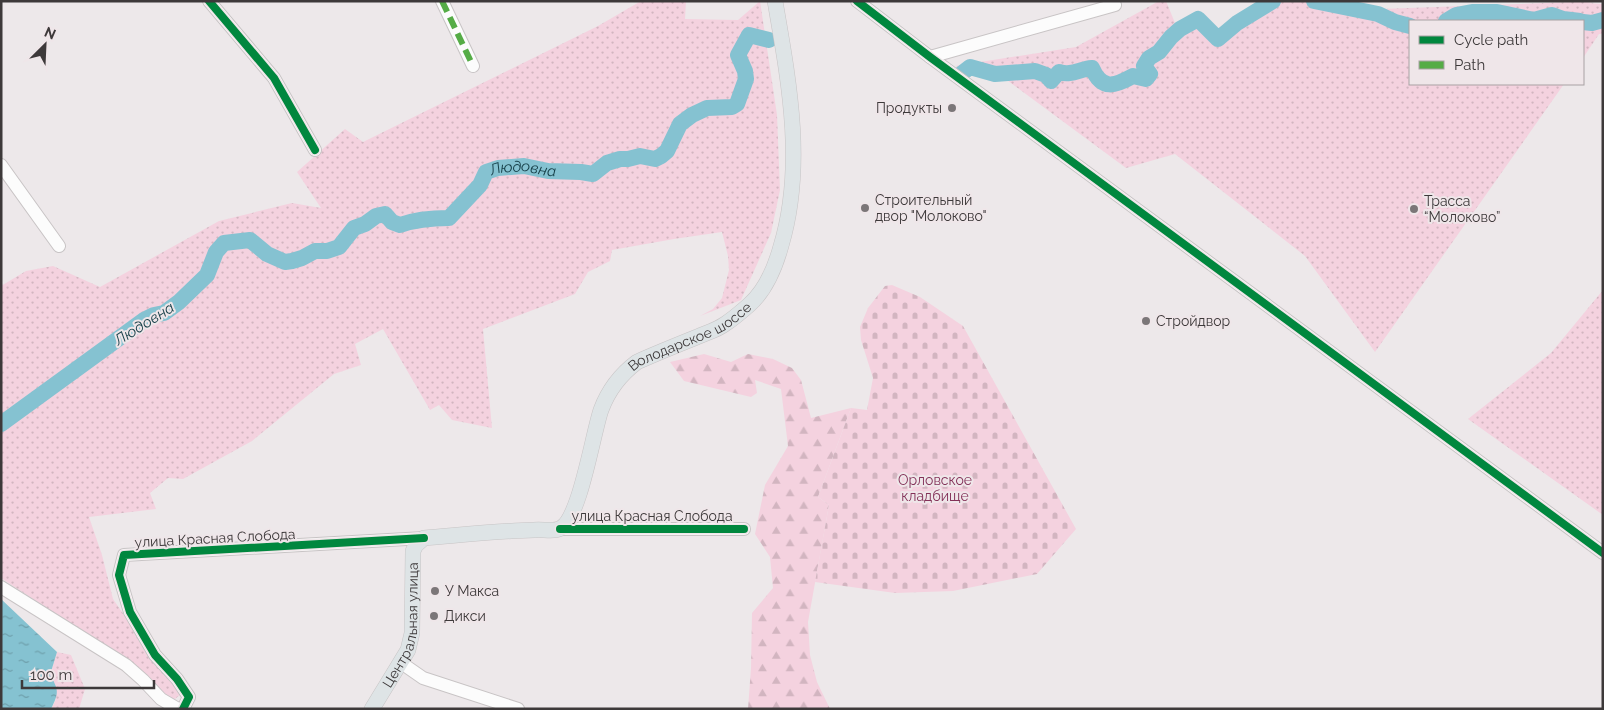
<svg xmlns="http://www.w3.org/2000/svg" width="1604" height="710" viewBox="0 0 1604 710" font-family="Raleway,sans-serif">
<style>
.grass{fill:url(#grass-dots)}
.forest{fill:url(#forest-firs)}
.cemetery{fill:url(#cemetery-stones)}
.water{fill:url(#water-ripples)}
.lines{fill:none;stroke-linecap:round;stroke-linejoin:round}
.river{stroke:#85c2d1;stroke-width:16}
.minor-casing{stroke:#c8c4c5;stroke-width:14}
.major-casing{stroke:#c7c4c5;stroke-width:16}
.minor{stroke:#fcfcfc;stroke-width:12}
.major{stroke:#dee4e6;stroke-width:15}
.quiet{stroke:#55ac46;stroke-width:6;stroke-dasharray:12 6;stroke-linecap:butt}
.cycleway-casing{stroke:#efe6e9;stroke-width:11}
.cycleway{stroke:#00873e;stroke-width:8}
.poi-dot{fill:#7b7678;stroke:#efe6e9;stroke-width:2}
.labels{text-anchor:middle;stroke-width:4;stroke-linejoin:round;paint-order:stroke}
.poi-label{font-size:14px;fill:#3d393a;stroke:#efe6e9;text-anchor:start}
.street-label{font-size:14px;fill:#3d393a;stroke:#efe6e9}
.park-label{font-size:14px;fill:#833158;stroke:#efe6e9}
.water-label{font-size:15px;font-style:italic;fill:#174049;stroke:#efe6e9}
</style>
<defs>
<pattern id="grass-dots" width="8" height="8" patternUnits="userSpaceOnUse" patternTransform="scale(1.25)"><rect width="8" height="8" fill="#f4d2df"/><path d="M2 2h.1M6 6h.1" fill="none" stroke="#d2b5c0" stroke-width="1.8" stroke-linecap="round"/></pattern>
<pattern id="forest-firs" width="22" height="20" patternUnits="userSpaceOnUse" patternTransform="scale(1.25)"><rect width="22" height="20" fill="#f4d2df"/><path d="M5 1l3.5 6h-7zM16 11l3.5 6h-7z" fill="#d2b5c0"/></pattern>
<pattern id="cemetery-stones" width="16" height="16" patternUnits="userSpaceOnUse" patternTransform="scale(1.25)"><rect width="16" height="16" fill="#f4d2df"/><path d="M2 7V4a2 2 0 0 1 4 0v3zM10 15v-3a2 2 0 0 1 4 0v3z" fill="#d2b5c0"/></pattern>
<pattern id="water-ripples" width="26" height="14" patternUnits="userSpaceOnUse" patternTransform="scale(1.25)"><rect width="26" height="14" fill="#85c2d1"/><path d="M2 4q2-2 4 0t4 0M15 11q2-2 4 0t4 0" fill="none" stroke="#6e9fab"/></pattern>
</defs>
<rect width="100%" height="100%" fill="#ede8ea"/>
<g class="grass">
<polygon points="641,1 686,1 685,19 738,20 760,1 777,115 780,190 771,233 741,300 700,316 713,309 722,298 729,270 728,256 722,232 674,239 612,250 610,261 588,272 575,294 483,329 492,428 452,420 439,405 430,410 383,329 355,344 361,365 334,374 252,441 183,479 168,478 150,493 156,509 89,517 102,555 113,599 156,661 180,689 180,695 175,699 168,698 138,668 1,578 1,286 26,271 53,266 100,287 219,221 292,203 321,208 297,172 345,129 363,142 598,26"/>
<polygon points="1159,1 1166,1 1175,23 1199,13 1217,35 1260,1 1341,1 1381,9 1601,1 1587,3 1603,4 1603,34 1599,34 1583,58 1583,21 1410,21 1410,84 1564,84 1375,352 1305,256 1175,154 1126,168 1004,78 955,66 1076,47"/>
<polygon points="1603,290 1603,515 1468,419 1551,353"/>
<polygon points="57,652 71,655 85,689 79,709 51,709 56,699 50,675"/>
</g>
<polygon class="forest" points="704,354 731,362 748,354 773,359 792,368 801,380 811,418 851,408 818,497 829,505 808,622 810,655 817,682 830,709 748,709 751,668 752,613 773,588 770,557 755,534 765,485 788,446 781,389 755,380 757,393 751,397 684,381 670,362"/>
<polygon class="cemetery" points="892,285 920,297 963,326 1076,529 1037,574 953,591 895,593 815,582 829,505 818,497 851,408 867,410 873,378 861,340 860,327 868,308 885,286"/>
<path class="water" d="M1 599 57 652 50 675C59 690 59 693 51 709H1Z"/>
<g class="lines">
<g class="river">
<polyline points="1314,1 1378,14 1395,22 1410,26"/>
<polyline points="1446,21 1456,15 1472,12 1497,12 1534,20 1552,15 1563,19 1580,21"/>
<polyline points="1583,22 1592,23 1603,20"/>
<path d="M961 74 970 67 995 74 1035 71 1046 75 1051 81 1059 72C1072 76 1079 69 1092 68 1102 91 1115 86 1133 76L1146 79 1150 74 1144 66 1149 58 1159 52 1171 37 1180 29 1198 19 1218 39 1237 23 1273 1"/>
<path id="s1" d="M1 424 144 320 154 315 164 313 179 302 207 275 216 252 224 243 250 240 267 254 285 262 292 261 302 258 315 251H327L339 247 354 228 365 224 376 216 385 214 392 222 400 225C414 220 434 218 449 218L480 185 486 172 498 168 524 166 548 171 581 172 593 174 607 163 620 159H628L640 156 655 159 661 156 667 151 680 124 692 115 707 108 732 107 737 104 746 79 745 71 738 55 749 35 769 40"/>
</g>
<defs>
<g id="minor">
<polyline points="209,1 274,78 315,150"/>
<polyline points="442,1 473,66"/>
<polyline points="857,1 930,57 1603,553"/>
<polyline points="930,57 1115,5 1112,1"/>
<polyline points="1,165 59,246"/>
<polyline points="560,529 744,529"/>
<polyline points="1,587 126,665 143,680 161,699 178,709"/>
<polyline points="400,662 423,678 518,709"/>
<polyline points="183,709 189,697 177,679 155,655 130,612 119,575 124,555 424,538"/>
</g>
<g id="major">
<path id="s2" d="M372 709 408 650 412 633 413 551 416 545 424 538C461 535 497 531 534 530 542 529 555 532 561 528 580 517 593 433 601 410 608 391 621 374 637 362 657 353 677 345 697 337 706 333 717 330 725 324 733 319 741 312 749 305 766 290 775 268 781 246 805 166 789 82 775 1"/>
</g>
</defs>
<use href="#minor" class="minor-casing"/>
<use href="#major" class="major-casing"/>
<use href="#minor" class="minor"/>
<use href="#major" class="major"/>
<polyline class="quiet" points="442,1 473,66"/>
<defs>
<g id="cycleway">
<polyline points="209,1 274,78 315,150"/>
<polyline points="857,1 930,57 1603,553"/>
<polyline points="560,529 744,529"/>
<polyline points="183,709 189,697 177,679 155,655 130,612 119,575 124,555 424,538"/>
</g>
</defs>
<use href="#cycleway" class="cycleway-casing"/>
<use href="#cycleway" class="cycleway"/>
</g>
<g class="poi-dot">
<circle cx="952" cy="108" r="5"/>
<circle cx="865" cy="208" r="5"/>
<circle cx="1414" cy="209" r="5"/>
<circle cx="1146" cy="321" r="5"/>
<circle cx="435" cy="591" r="5"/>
<circle cx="434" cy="616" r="5"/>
</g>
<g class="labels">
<g class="poi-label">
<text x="942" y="113" text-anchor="end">Продукты</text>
<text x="875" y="205">Строительный<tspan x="875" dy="16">двор "Молоково"</tspan></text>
<text x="1424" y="206">Трасса<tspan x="1424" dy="16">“Молоково”</tspan></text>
<text x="1156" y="326">Стройдвор</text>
<text x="445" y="596">У Макса</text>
<text x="444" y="621">Дикси</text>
</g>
<g class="street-label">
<text dy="5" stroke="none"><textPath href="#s2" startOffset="569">Володарское шоссе</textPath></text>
<text x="652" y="521">улица Красная Слобода</text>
<text transform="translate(215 538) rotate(-3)" y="5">улица Красная Слобода</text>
<text dy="5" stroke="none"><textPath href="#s2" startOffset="92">Центральная улица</textPath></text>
</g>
<g class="park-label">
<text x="935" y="485">Орловское<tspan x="935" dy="16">кладбище</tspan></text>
</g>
<g class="water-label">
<text dy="5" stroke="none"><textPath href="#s1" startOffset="642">Людовна</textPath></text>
<text transform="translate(144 324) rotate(-32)" y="5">Людовна</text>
</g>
</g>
<rect width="1604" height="710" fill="none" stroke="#3d393a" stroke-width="5"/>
<rect x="1409" y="20" width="175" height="65" fill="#efe6e9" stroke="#a8a1a3"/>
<rect x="1419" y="36" width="25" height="8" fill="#00873e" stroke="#a8a1a3"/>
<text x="1454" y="45" font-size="15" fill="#3d393a">Cycle path</text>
<rect x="1419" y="61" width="25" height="8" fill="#55ac46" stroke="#a8a1a3"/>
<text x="1454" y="70" font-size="15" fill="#3d393a">Path</text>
<g transform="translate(45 45) rotate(24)" stroke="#efe6e9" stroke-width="4" paint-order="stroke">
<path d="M0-4L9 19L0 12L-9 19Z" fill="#3d393a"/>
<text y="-8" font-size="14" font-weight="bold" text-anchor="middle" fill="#3d393a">N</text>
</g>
<path d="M22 680v8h132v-8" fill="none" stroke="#3d393a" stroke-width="2.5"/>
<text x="30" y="680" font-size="15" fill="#3d393a" stroke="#efe6e9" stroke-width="4" paint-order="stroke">100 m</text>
</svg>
